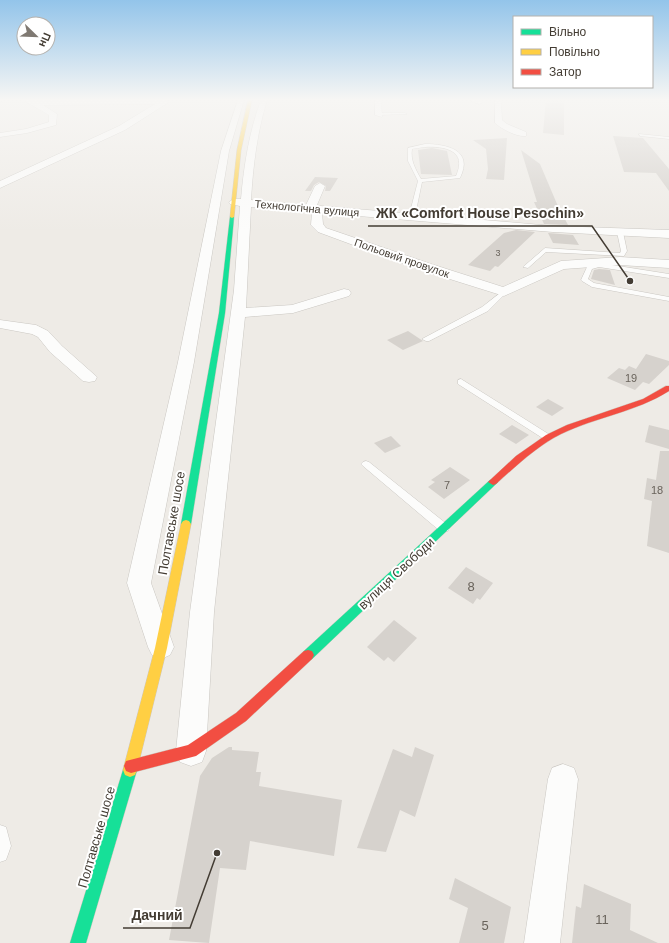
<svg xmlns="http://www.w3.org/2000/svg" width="669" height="943" viewBox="0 0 669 943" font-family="Helvetica,sans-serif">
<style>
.building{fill:#d6d2cd}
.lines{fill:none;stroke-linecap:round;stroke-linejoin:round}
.lane-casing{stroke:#cac7c2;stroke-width:1}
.street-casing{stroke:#cac7c2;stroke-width:1}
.fast-casing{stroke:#cec7bd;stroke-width:1}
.slow-casing{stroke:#cec7bd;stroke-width:1}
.jam-casing{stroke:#cec7bd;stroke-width:1}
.lane{fill:#fcfcfb;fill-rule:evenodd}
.street{fill:#fcfcfb;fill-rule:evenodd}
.fast{fill:#16e098;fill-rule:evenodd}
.slow{fill:#ffcf43;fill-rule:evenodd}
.jam{fill:#f24e42;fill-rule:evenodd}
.labels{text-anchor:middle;stroke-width:4;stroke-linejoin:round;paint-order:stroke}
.far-number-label{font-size:9px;fill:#69635b}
.far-street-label{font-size:11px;fill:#433c33;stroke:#fff}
.number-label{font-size:11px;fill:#69635b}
.street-label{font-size:13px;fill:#433c33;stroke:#fff}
.near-number-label{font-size:13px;fill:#69635b}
.leader{fill:none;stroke:#433c33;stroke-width:1.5}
.callout-dot{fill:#433c33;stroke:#fff;stroke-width:1.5}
.callout-label{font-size:14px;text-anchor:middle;font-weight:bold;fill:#433c33;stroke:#fff;stroke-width:4;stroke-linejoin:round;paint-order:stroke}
</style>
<rect width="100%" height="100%" fill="#eeebe6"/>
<g class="building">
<polygon points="546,100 564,100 564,135 543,133"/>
<polygon points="613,136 643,138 669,169 669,191 656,173 624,172"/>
<polygon points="507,138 504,180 486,179 488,169 486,149 473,140"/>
<polygon points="432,148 447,151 452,175 421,174 418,150"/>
<polygon points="521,150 540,164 557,204 568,225 544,224 534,202 537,202"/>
<polygon points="315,177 338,178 330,191 325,191 326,186 319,182 314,185 311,191 305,191"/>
<polygon points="516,230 535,232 498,267 495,266 490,271 468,265 504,233"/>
<polygon points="548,233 573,235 579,245 553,243"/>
<polygon points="599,269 610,270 615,285 591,279 594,270"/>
<polygon points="408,331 423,341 403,350 387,340"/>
<polygon points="646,354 669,361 669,365 649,384 643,382 635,390 607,378 619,368 625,370 629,366 636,369"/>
<polygon points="548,399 564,408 552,416 536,407"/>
<polygon points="512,425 529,435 516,444 499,434"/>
<polygon points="649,425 669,430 669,449 645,442"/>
<polygon points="391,436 401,446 385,453 374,443"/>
<polygon points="660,451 669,451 669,553 647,546 652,501 644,499 647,478 656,480"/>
<polygon points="450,467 470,480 444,499 428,487 435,482 431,480"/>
<polygon points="466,567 493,583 480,600 477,598 473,604 448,588"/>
<polygon points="394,620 417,638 394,662 388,657 384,661 367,647"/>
<polygon points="229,747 232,747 232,750 259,752 256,772 261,772 259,786 342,800 334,856 250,841 246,870 220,868 209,943 169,940 200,776 212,758"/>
<polygon points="415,747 434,755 415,817 400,810 386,852 357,848 393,749 412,757"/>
<polygon points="455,878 511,907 504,943 459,943 468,908 449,899"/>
<polygon points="584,884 631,904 630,930 658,943 572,943 576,906 581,908"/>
</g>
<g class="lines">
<defs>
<g id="lane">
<polygon points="378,113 405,113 407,114 379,115"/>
<polygon points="639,134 669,137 669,139 640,136"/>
<path d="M425 144C447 144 474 150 460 178L422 182 415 216 412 218 409 216 418 181 408 161V148ZM425 147C444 146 468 150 456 176L421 179C416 170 410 160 412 149Z"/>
<polygon points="620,230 623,232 627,251 624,256 546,252 528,268 523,267 545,248 620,253 621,251 617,232"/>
<polygon points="599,263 669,274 669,278 599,267 592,269 588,279 594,283 669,297 669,301 592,287 582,281 581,280 587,267"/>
<polygon points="504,290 506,291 506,293 488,311 429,341 426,341 422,339 482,307"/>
<polygon points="461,379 550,435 552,437 550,439 544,439 458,384 458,380"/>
<polygon points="366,461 369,462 448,525 449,528 448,531 440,531 363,466 361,464 363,462"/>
<polygon points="0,825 6,827 11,846 6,860 0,862"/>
</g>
<g id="street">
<polygon points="0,100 4,100 0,102"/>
<polygon points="23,100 165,100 169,102 125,130 0,188 0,181 119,126 155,104 43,105 57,114 56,125 27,133 0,137 0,133 26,129 49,122 49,115"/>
<polygon points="238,100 244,100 229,151 194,362 151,583 174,647 170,655 161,659 152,655 148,647 127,583 178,362 221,151"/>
<path d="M261 100H267C257 133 253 166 251 200L306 205 315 186 320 183 325 186 317 205 321 206 553 226 669 230V238L553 232 322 213 323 224 326 228 431 264 503 287 561 261 620 257 669 260V268L620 265 564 269 504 296 421 270 318 232 311 225 312 212 251 207 246 308 292 305 344 289 349 290 351 293 349 296 293 313 245 317 214 612 206 751 202 762 191 766 180 762 176 751 190 612 234 290 240 206 230 204 229 202 234 199H241C244 165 249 132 261 100Z"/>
<polygon points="375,100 381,100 382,117 375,115"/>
<polygon points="469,100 480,100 483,102 479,104"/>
<path d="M495 100H501L502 120 507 124 526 132V136C516 137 502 129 495 123Z"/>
<polygon points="0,320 36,325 48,331 62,346 97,377 95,381 89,382 83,381 50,352 38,337 32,334 0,328"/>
<polygon points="563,764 574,768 578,779 560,943 524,943 548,779 552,768"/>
</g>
<g id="fast">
<polygon points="232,216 234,217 225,313 191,524 189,527 183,527 181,524 219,313 230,217"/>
<polygon points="493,479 498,482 496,484 312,659 308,660 304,659 302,655 304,651 490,480"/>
<polygon points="130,763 135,765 137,770 86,943 70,943 123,770 125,765"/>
</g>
<g id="slow">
<polygon points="248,100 252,100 241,150 234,217 232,218 230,217 237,150"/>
<polygon points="186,520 189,521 191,524 167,648 137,770 135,775 130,777 125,775 123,770 155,648 181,524 183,521"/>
</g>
<g id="jam">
<path d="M666 386H669V391C636 412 596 417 561 434 537 446 516 466 496 484L493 485 488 482 516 456 546 435 567 425 643 399Z"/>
<polygon points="308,650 312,651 314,655 312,659 246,721 196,756 131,773 126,771 124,766 126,761 188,745 236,713 304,651"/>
</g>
</defs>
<use href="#lane" class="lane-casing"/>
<use href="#street" class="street-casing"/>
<use href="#fast" class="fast-casing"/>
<use href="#slow" class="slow-casing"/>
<use href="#jam" class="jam-casing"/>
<use href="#lane" class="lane"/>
<use href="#street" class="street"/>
<use href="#fast" class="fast"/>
<use href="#slow" class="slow"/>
<use href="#jam" class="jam"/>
</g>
<linearGradient id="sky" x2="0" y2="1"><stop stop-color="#93c4ea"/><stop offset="0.43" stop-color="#f7f6f4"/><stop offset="1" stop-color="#f7f6f4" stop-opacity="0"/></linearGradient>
<rect width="669" height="232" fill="url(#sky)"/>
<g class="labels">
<g class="far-number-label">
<text x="498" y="256">3</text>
</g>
<g class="far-street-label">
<text transform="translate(307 208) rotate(5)" y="4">Технологічна вулиця</text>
<text transform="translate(402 258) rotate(19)" y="4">Польовий провулок</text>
</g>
<g class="number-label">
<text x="631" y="382">19</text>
<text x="447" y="489">7</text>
<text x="657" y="494">18</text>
</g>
<g class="street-label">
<text transform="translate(171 523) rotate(-80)" y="5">Полтавське шосе</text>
<text transform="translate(396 573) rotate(-43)" y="5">вулиця Свободи</text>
<text transform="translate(96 837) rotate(-74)" y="5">Полтавське шосе</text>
</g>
<g class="near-number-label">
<text x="471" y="591">8</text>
<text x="602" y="924">11</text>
<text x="485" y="930">5</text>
</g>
</g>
<path class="leader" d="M630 281L592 226H368M217 853L190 928H123"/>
<g class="callout-dot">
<circle cx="630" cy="281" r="4"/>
<circle cx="217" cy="853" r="4"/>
</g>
<g class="callout-label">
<text x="480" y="218">ЖК «Comfort House Pesochin»</text>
<text x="157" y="920">Дачний</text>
</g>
<rect x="513" y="16" width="140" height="72" fill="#ffffff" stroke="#b4b1ad"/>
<rect x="521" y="29" width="20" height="6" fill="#16e098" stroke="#b4b1ad"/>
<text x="549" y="36" font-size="12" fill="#433c33">Вільно</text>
<rect x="521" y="49" width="20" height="6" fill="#ffcf43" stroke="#b4b1ad"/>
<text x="549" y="56" font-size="12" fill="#433c33">Повільно</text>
<rect x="521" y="69" width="20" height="6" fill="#f24e42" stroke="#b4b1ad"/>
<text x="549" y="76" font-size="12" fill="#433c33">Затор</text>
<g transform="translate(36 36) rotate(113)"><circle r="19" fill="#ffffff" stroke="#b4b1ad"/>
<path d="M0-3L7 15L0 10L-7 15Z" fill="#7f7972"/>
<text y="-6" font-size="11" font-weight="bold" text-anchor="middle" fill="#433c33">Пн</text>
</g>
</svg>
